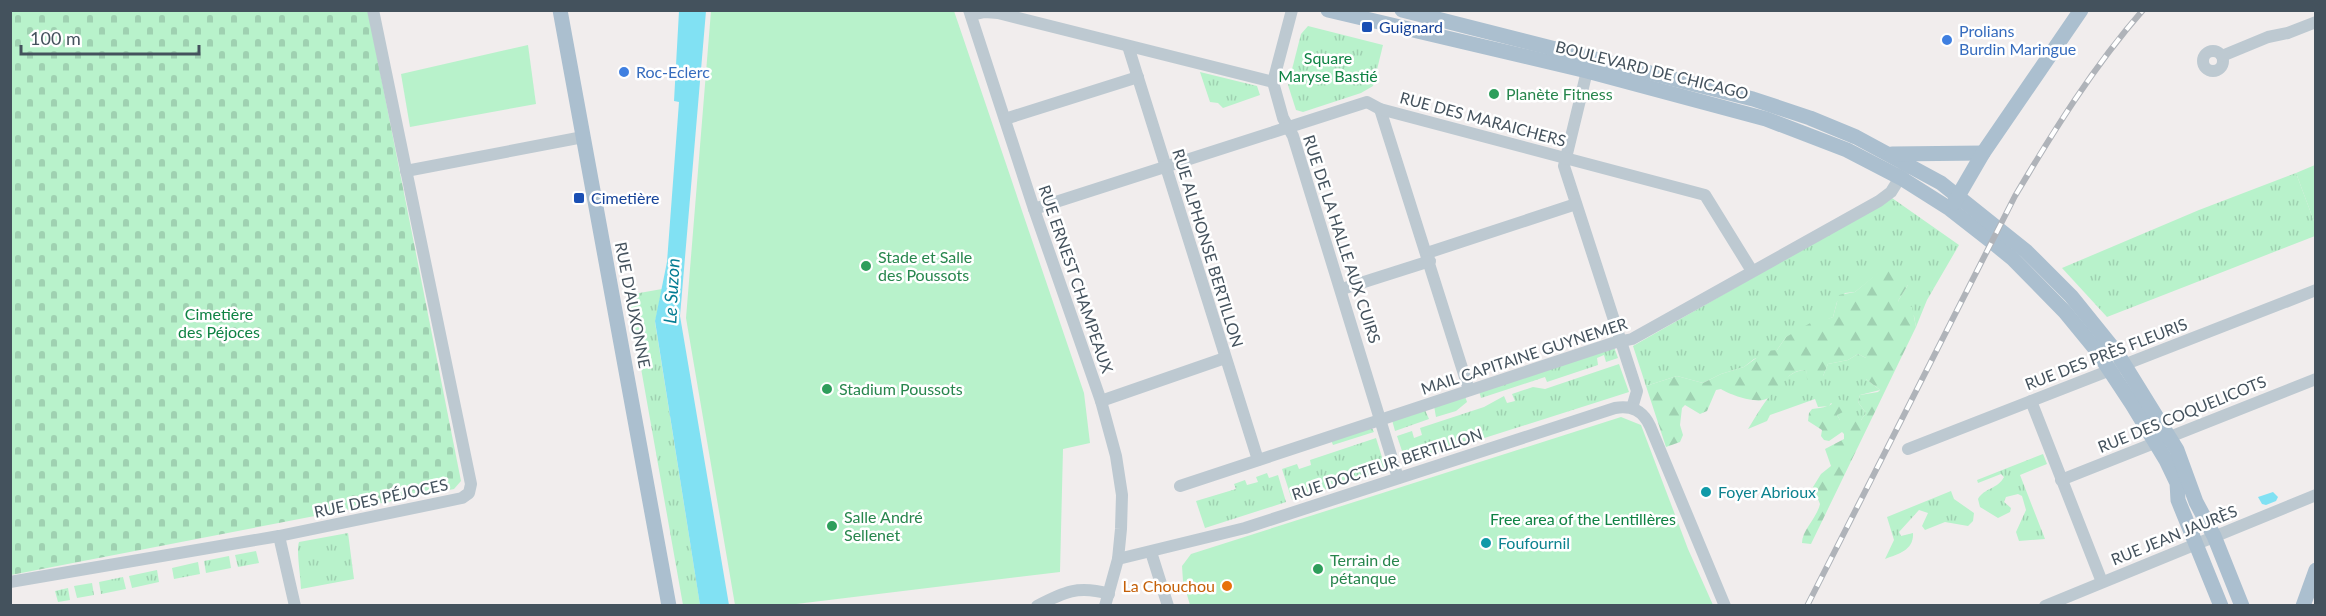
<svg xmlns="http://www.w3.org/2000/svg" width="2326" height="616" viewBox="0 0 2326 616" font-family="Lato,sans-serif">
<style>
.grass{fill:url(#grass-tufts)}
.forest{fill:url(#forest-firs)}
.cemetery{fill:url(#cemetery-stones)}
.garden{fill:#b8f2cb}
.water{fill:#81e1f3}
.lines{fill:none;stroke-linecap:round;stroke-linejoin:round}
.minor{stroke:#bdc9d1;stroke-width:12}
.major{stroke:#abbfcf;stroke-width:15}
.rail-casing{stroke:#afb3b9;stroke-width:6}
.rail{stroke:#fff;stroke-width:4;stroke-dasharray:11;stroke-linecap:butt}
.transit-dot{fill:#1a4fb4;stroke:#fff;stroke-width:2}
.shop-dot{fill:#3f7fe0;stroke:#fff;stroke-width:2}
.leisure-dot{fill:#2e9e5b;stroke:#fff;stroke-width:2}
.culture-dot{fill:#0f9aa8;stroke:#fff;stroke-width:2}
.food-dot{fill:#e8710a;stroke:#fff;stroke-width:2}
.labels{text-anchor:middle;stroke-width:5;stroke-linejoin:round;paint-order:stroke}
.transit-label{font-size:16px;fill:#164399;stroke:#fff;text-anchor:start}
.shop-label{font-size:16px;fill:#366cbe;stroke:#fff;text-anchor:start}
.park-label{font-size:16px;fill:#0f8344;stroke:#fff}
.street-label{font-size:16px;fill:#44525d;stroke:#fff}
.leisure-label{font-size:16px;fill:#27864d;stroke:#fff;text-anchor:start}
.culture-label{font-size:16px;fill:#0d838f;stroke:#fff;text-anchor:start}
.food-label{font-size:16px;fill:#c56008;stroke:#fff;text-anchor:end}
.water-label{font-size:18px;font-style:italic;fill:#047c93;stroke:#fff}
</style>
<defs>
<pattern id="grass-tufts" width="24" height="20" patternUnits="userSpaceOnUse" patternTransform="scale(1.5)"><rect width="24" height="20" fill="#b8f2cb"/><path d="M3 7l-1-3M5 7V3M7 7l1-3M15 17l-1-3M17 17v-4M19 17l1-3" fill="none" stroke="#9fd1b1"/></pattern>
<pattern id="forest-firs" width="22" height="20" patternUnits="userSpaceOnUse" patternTransform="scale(1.5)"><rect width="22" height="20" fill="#b8f2cb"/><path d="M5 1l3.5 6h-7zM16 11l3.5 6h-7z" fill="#9fd1b1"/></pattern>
<pattern id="cemetery-stones" width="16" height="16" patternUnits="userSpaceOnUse" patternTransform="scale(1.5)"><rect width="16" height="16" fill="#b8f2cb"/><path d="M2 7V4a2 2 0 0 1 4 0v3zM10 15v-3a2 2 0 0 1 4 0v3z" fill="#9fd1b1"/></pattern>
</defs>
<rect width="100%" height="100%" fill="#f1eded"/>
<g class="grass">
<polygon points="1308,26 1383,45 1373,86 1361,93 1303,112 1296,110 1288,85 1301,34"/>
<polygon points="1200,72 1257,86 1260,95 1223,108 1218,103 1210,102"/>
<polygon points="2296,173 2315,224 2315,236 2107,317 2062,268 2199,210"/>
<polygon points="1892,198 1959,245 1927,300 1916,327 1914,316 1898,301 1908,285 1880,272 1855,292 1845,293 1837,302 1833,317 1786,337 1777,350 1754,359 1744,367 1721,374 1703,383 1677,376 1646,386 1633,346"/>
<polygon points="662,289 655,322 700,605 683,605 628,295"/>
<polygon points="1614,347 1618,358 1606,362 1604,355 1597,358 1598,365 1547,382 1545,377 1481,398 1479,391"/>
<path d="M1858 354 1866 358V379L1880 390 1860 395 1858 402 1866 413 1861 420H1840L1837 415 1840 412 1831 403 1829 406 1818 407 1815 399 1770 415 1767 421 1748 429C1760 410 1782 369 1806 370L1807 374 1823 376 1828 364 1848 360Z"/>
<polygon points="1619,364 1629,392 1406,463 1397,436 1412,431 1414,438 1422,435 1420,428 1484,407 1504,396 1507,403 1515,401 1512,394 1533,387 1545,389"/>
<polygon points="1465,396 1467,402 1456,411 1436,417 1434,406"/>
<polygon points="1425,410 1429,419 1395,431 1392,420"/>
<polygon points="1371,426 1374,432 1333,445 1331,440"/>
<polygon points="1376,438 1386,470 1292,500 1282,469 1297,464 1299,469 1311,465 1310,460"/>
<path d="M2043 454 2047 464 2020 475 2045 539 2019 541 2016 532 2026 510 2022 496 2018 494 2006 497 2004 502 2011 508 2010 512 1998 518 1980 507 1978 499C1984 488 1998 489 2004 477L2001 474 1978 483 1977 480Z"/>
<polygon points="1267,473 1269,478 1278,475 1286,502 1205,528 1196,501 1236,489 1234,484 1245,480 1247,485 1258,482 1256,477"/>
<path d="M1951 491 1954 499 1974 513 1973 521 1968 526 1945 522 1925 530 1922 526 1928 513 1919 510 1899 532 1901 536 1913 533C1914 550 1899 554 1885 559L1894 540 1887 517Z"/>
<path d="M348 533 354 579 301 589C301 578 296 550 299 542Z"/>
<polygon points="256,551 259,563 238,567 235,555"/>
<polygon points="229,556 231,568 206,573 204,561"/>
<polygon points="198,562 200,574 174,579 172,568"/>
<polygon points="157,570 159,582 132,588 129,576"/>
<polygon points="123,577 126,589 101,594 99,582"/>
<polygon points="92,583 94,595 77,598 74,586"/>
<polygon points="68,588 70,600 58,602 55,591"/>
</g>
<path class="forest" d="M1895 267 1904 272 1910 279 1908 285 1898 301 1912 307 1916 327 1811 544 1802 543C1802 530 1817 518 1820 504L1813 487 1821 474 1831 466 1825 449 1844 439V434L1842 432 1829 441 1824 440 1821 436 1822 430 1808 421 1809 413 1812 409C1817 408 1823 408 1827 406 1836 404 1838 394 1848 404L1849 409 1837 415 1840 420H1861L1866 413 1858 402 1860 395 1878 392 1880 390 1866 379V358L1858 354 1848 360 1828 364 1823 376 1815 384 1807 379 1806 370C1788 369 1780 388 1768 398 1759 405 1730 395 1721 389L1716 390 1707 411 1700 414 1685 405 1682 408 1680 425 1683 435 1680 442 1666 447 1646 386 1677 376 1703 383 1721 374 1744 367 1766 351 1777 350 1786 337 1819 318 1827 319 1833 317 1839 295 1855 292 1880 271Z"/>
<polygon class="cemetery" points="11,11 368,11 461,481 454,489 11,575"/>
<g class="garden">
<polygon points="711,11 954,11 1084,393 1090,443 1063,449 1060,572 788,605 735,605 686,318"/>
<polygon points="528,45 536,104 410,127 401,74"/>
<polygon points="2315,165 2315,224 2296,173"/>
<polygon points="1621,417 1641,425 1688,549 1713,605 1190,605 1183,581 1182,566 1191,554"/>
</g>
<g class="water">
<polygon points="679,11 706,11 680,316 729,605 700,605 655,321 667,262 679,102 674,101"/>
<polygon points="2273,492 2278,497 2276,501 2266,505 2262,504 2258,497"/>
</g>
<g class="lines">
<g class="minor">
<polyline points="969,10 1034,209 1101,401 1116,456 1122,495 1121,529 1118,559 1105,606"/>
<polyline points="1292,10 1273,82 1283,118 1293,136 1398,478"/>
<polyline points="971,15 985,12 998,13 1273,82"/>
<polyline points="1128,46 1258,460"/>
<circle cx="2213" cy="61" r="10"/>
<polyline points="2222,56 2268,37 2288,33 2316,22"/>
<polyline points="1587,71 1564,166 1637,391 1632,408"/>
<polyline points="1380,109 1469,390"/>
<polyline points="1005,119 1138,77"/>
<polyline points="406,171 583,137"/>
<polyline points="1034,209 1367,102 1380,109 1705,195 1752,271"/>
<polyline points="1427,253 1576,204"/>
<polyline points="1342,289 1430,261"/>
<polyline points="1101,401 1225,358"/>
<polyline points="2031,401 2102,582"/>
<polyline points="1908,449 2316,290"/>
<polyline points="2061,480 2316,379"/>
<polyline points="1180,486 1613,343 1632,339 1879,201 1891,192 1904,171"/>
<polyline points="279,536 295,606"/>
<polyline points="1151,552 1168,606"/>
<path d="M1118 559 1245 528 1615 408C1632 405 1643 411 1650 426L1725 606"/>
<polyline points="10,582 279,536 462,498 469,493 471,484 373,10"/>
<path d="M1037 606C1064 592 1078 585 1109 594"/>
<polyline points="2045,606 2316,495"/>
</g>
<g class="major">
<polyline points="560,10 669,606"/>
<polyline points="1328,10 1587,71 1766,119 1847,150 1901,178 1950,209 1991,241 2013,259 2065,312 2097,351 2132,404 2166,460 2177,483 2178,500 2221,606"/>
<polyline points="1402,10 1753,99 1810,118 1856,137 1941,183 2026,251 2071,296 2117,353 2177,450 2196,502 2214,536 2242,606"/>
<polyline points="1892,154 1983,153"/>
<polyline points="1954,203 1983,153 2081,10"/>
<polyline points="2303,606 2316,570"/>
</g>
<defs>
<path id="rail" d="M1807 606 2015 196C2053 132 2093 67 2143 10"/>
</defs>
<use href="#rail" class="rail-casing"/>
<use href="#rail" class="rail"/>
</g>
<g class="transit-dot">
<rect x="1361" y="21" width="12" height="12" rx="3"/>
<rect x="573" y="192" width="12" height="12" rx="3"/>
</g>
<g class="shop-dot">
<circle cx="1947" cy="40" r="6"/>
<circle cx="624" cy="72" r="6"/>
</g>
<g class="leisure-dot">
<circle cx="1494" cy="94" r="6"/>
<circle cx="866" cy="266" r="6"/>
<circle cx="827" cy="389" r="6"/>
<circle cx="832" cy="526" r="6"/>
<circle cx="1318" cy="569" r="6"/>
</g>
<g class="culture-dot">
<circle cx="1706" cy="492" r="6"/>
<circle cx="1486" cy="543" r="6"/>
</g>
<circle class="food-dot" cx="1227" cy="586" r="6"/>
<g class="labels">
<g class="transit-label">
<text x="1379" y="33">Guignard</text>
<text x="591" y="204">Cimetière</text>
</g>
<g class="shop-label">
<text x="1959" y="37">Prolians<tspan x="1959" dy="18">Burdin Maringue</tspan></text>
<text x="636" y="78">Roc-Eclerc</text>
</g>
<g class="park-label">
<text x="1328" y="64">Square<tspan x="1328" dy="18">Maryse Bastié</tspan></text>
<text x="219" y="320">Cimetière<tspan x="219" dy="18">des Péjoces</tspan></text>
<text x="1583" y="525">Free area of the Lentillères</text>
</g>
<g class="street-label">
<text transform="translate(1652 70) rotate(14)" y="6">BOULEVARD DE CHICAGO</text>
<text transform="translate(1483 119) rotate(15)" y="6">RUE DES MARAICHERS</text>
<text transform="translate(1342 239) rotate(72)" y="6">RUE DE LA HALLE AUX CUIRS</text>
<text transform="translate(1208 248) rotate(73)" y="6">RUE ALPHONSE BERTILLON</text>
<text transform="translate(1076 279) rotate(71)" y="6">RUE ERNEST CHAMPEAUX</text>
<text transform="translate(633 305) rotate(79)" y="6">RUE D'AUXONNE</text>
<text transform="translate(2106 354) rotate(-21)" y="6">RUE DES PRÈS FLEURIS</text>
<text transform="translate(1524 356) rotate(-18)" y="6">MAIL CAPITAINE GUYNEMER</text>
<text transform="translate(2182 414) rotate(-22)" y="6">RUE DES COQUELICOTS</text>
<text transform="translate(1387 464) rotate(-18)" y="6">RUE DOCTEUR BERTILLON</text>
<text transform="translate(381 498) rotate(-12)" y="6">RUE DES PÉJOCES</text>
<text transform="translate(2174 535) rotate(-22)" y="6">RUE JEAN JAURÈS</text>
</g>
<g class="leisure-label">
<text x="1506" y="100">Planète Fitness</text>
<text x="878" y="263">Stade et Salle<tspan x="878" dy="18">des Poussots</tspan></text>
<text x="839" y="395">Stadium Poussots</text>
<text x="844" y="523">Salle André<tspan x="844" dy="18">Sellenet</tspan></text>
<text x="1330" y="566">Terrain de<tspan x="1330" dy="18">pétanque</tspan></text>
</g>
<g class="culture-label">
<text x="1718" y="498">Foyer Abrioux</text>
<text x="1498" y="549">Foufournil</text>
</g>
<g class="food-label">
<text x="1215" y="592">La Chouchou</text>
</g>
<g class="water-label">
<text transform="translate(672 291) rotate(-87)" y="6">Le Suzon</text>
</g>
</g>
<rect width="2326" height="616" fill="none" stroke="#44525d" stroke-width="24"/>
<path d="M21 45v9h178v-9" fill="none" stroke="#44525d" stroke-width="3"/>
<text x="30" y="45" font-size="18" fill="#44525d" stroke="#ffffff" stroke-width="4.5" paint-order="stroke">100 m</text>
</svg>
